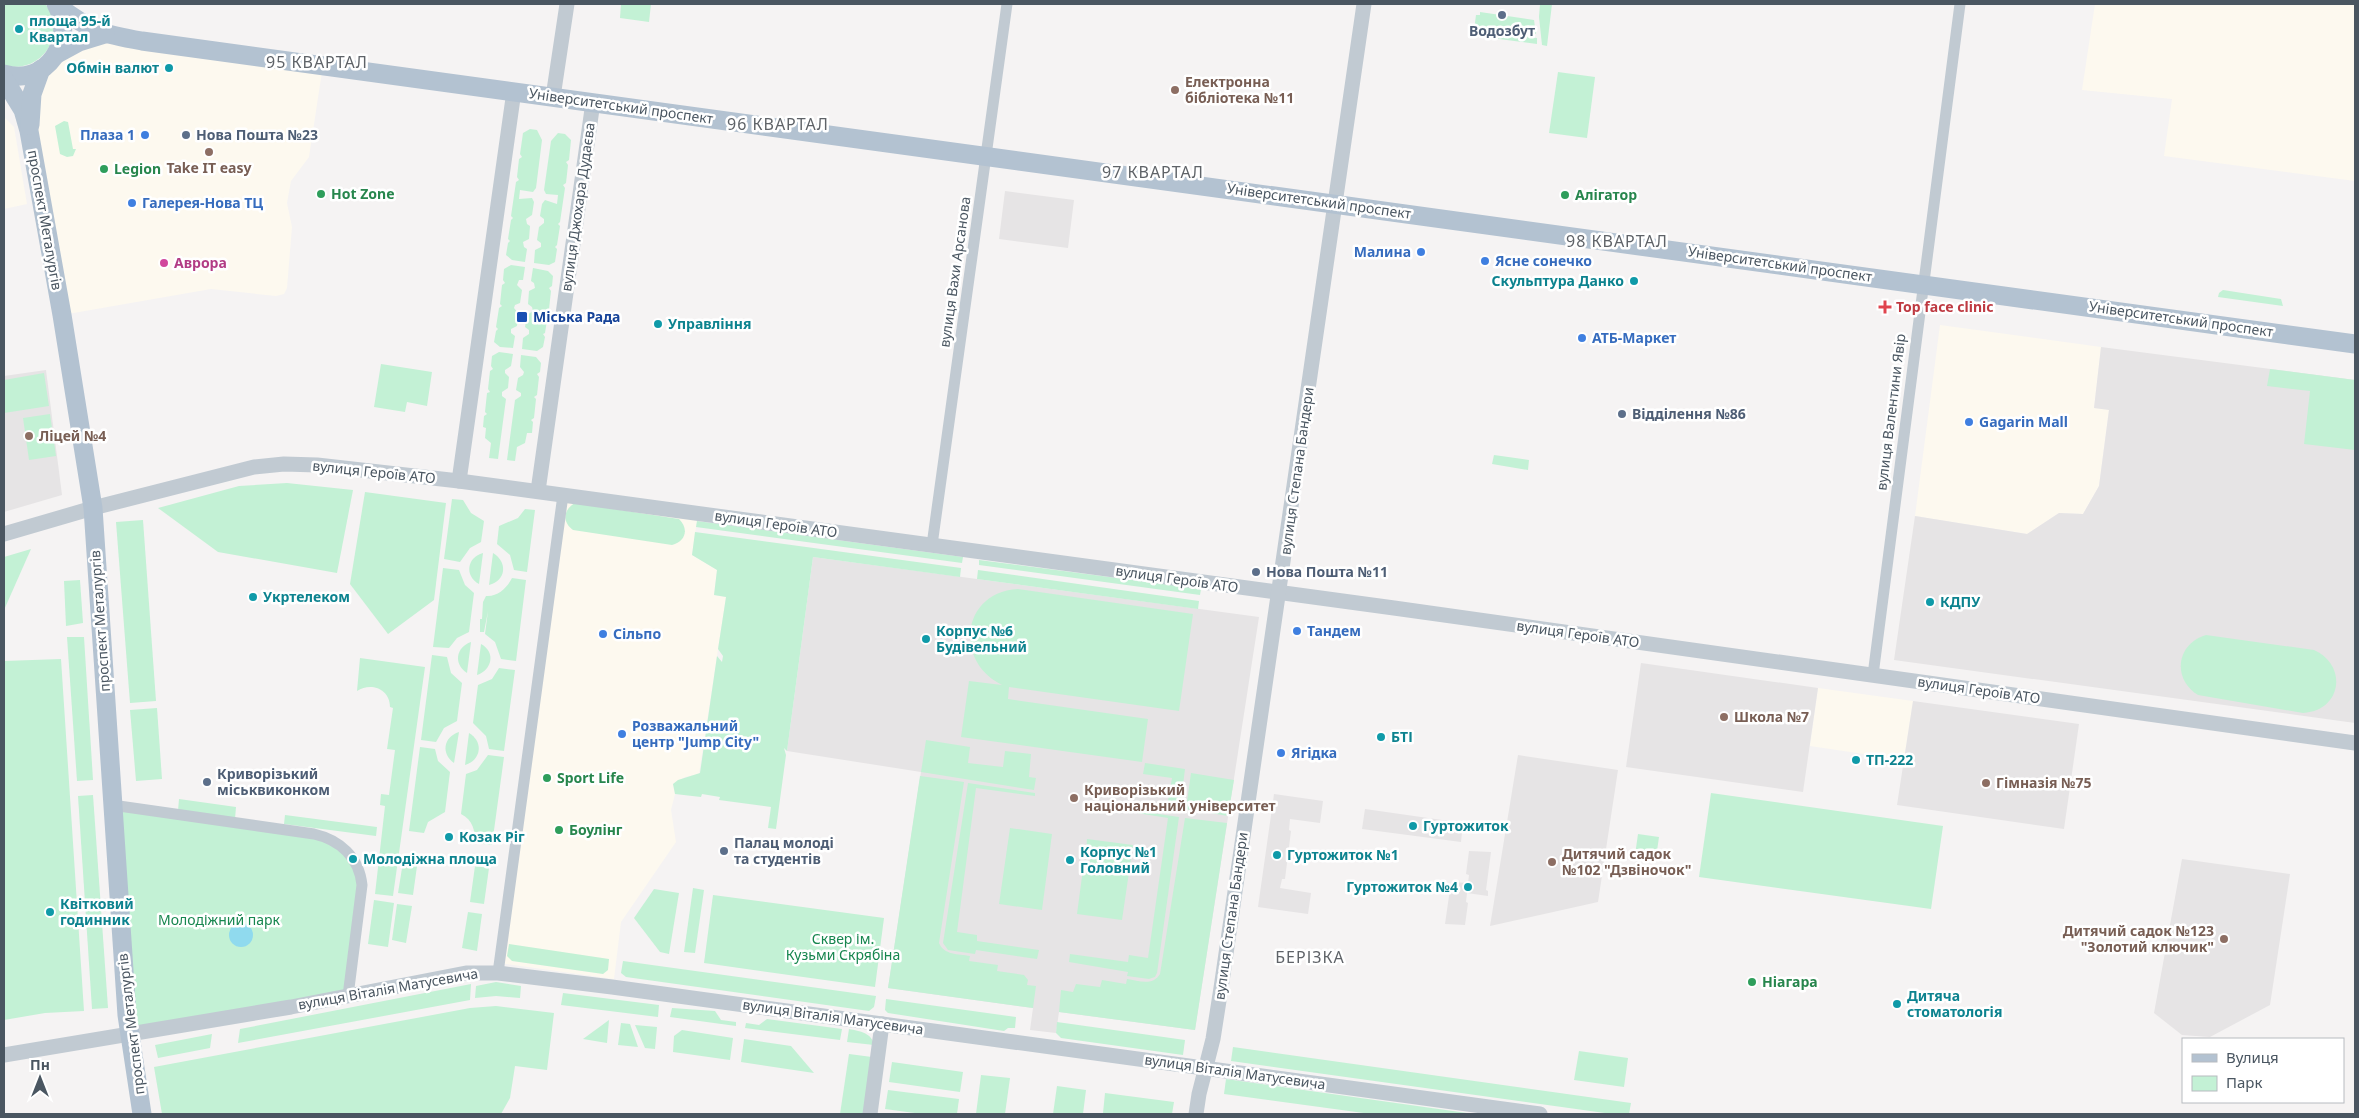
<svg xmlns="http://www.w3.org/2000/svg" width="2359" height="1118" viewBox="0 0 2359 1118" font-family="'Noto Sans',sans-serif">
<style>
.commercial{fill:#fdf9ef}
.education{fill:#e6e4e5}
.green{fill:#c3f1d5}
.water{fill:#90daee}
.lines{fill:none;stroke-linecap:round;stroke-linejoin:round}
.minor{stroke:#c1cad2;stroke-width:11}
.tertiary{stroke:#c1cad2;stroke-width:15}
.primary{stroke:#b3c2d1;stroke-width:19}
.service-dot{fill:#5c6f8a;stroke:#fff;stroke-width:2}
.culture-dot{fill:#0f9aa8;stroke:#fff;stroke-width:2}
.education-dot{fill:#8d6e63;stroke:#fff;stroke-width:2}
.shop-dot{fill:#3f7fe0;stroke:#fff;stroke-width:2}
.leisure-dot{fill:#2e9e5b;stroke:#fff;stroke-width:2}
.hotel-dot{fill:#d1479c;stroke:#fff;stroke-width:2}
.health-dot{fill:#e0444e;stroke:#fff;stroke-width:2}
.transit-dot{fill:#1a4fb4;stroke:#fff;stroke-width:2}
.labels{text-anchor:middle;stroke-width:5;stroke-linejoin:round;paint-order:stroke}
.culture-label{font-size:14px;font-weight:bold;fill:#0d838f;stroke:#fff;text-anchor:start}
.service-label{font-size:14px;font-weight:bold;fill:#4e5e75;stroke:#fff;text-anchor:start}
.education-label{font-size:14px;font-weight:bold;fill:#785e54;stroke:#fff;text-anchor:start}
.street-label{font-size:14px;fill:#4a5661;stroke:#fff}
.shop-label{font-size:14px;font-weight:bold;fill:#366cbe;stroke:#fff;text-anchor:start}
.leisure-label{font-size:14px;font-weight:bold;fill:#27864d;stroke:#fff;text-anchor:start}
.hotel-label{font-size:14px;font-weight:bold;fill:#b23c85;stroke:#fff;text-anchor:start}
.health-label{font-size:14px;font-weight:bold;fill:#be3a42;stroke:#fff;text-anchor:start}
.transit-label{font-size:14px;font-weight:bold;fill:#164399;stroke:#fff;text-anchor:start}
.park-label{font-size:14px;fill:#17864f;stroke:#fff}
.quarter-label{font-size:16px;letter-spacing:1px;fill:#5f6368;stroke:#fff}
</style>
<rect width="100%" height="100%" fill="#f5f3f3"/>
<g class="commercial">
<polygon points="2095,4 2355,4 2355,181 2164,156 2172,99 2082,90"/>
<polygon points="107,39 323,65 309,157 291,181 287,203 292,227 287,288 284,294 276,296 211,289 62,315 33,153 37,98 46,78 61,62 84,47"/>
<polygon points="4,117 14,127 27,204 4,209"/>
<polygon points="1940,325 2101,347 2094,408 2109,409 2099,486 2083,514 2059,513 2027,534 1915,516"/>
<polygon points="563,495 698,513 692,555 717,570 714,595 726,597 699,774 685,777 673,784 675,794 671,810 676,842 621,922 614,979 499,963"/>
<polygon points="1818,688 1913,701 1904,760 1810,746"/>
</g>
<g class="education">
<polygon points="1005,191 1074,200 1068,248 999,239"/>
<polygon points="2101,347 2355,380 2355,723 1894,660 1915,516 2027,534 2059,513 2083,514 2099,486 2109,410 2094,408"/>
<polygon points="46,370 62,495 4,512 4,376"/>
<polygon points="813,557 1259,617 1195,1030 1059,1012 1056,1033 1030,1030 1033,1008 888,988 921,772 787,751"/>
<polygon points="1641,663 1818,688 1803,792 1626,767"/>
<polygon points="1913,701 2079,724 2064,829 1897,805"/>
<polygon points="1518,755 1618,770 1598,902 1490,926"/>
<polygon points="1274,794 1323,801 1320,823 1290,819 1289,830 1291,831 1285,879 1282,879 1280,888 1311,893 1308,914 1258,907"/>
<polygon points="1365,809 1463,823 1461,842 1362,829"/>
<polygon points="1469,851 1491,852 1486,890 1488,891 1488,896 1467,893 1466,902 1468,903 1465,925 1445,924 1451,882 1468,883 1469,875 1466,874"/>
<polygon points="2182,859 2290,874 2270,1005 2210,1037 2182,1035 2154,1013"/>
</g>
<g class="green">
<path d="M4 4H45C70 33 40 76 4 65Z"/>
<polygon points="621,4 651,4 649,22 620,18"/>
<polygon points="1540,4 1552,4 1547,46 1542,45 1539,17"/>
<polygon points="1480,12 1534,20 1536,34 1479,27 1474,30 1476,15 1480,15"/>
<polygon points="1482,31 1537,38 1537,44 1476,36"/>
<polygon points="1558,72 1595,77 1587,138 1549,133"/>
<polygon points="64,121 68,122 73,149 76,149 73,156 67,157 60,154 55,126"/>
<polygon points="530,129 537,130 542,140 536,188 533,192 520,190 519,199 532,198 534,202 532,215 526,219 527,224 530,226 529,239 523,242 524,247 527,249 525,262 512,260 506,255 508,243 510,241 508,239 511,220 513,218 511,216 516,182 519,180 517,177 519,159 522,157 520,154 523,133"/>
<polygon points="558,133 565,134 571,140 569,160 566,162 568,165 566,183 563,185 565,188 560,222 558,224 560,226 557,245 555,247 557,249 555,262 549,265 534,263 535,250 541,247 541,243 537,240 539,227 544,223 544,219 540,216 542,204 545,200 557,204 558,195 546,194 544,190 551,141"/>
<polygon points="511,265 525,267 523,280 519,280 517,285 522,290 520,303 515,305 514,308 518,313 517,326 511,329 511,333 515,336 513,348 500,347 494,342 496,331 498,329 496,327 499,308 502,306 500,304 502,285 505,283 503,280 504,269"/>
<polygon points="533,268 548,271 553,276 552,286 549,288 551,291 549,309 546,311 548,314 545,333 543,334 545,337 543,347 537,351 522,349 523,338 529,334 529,330 525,327 527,315 533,311 532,307 528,304 529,291 535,288 534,283 531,281"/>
<polygon points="2223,290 2281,299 2283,306 2218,297 2219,293"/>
<polygon points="499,352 513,354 511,366 505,370 505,373 509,377 508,388 502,392 502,396 506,399 498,459 489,458 491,443 485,438 486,428 483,427 484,416 487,414 485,412 487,393 490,392 488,389 490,371 493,369 491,366 492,356"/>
<polygon points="521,355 536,357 541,363 540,372 537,374 539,377 537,395 534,397 536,399 534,418 531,420 533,422 532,433 527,433 525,443 517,447 515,461 507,460 515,400 521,396 521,393 516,390 518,378 523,375 524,372 520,367"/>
<polygon points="381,364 432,372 427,406 407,402 405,412 374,407"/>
<polygon points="2270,369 2355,380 2355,450 2304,444 2310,391 2267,386"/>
<polygon points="44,373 49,406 4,413 4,380"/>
<polygon points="50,414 56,456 29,460 23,418"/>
<polygon points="1494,455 1529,460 1528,470 1492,464"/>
<polygon points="287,483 353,490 337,573 218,552 158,508 239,486"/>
<polygon points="365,492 446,503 434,600 388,634 350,584"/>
<polygon points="452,499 463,500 471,513 484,521 481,542 470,548 460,562 444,559"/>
<path d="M575 503 679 519C689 529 686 541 672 545L573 530C562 522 563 510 575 503Z"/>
<polygon points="525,509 535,510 527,572 514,570 510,555 497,544 499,526 518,518"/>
<polygon points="143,520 156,701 130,703 116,522"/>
<polygon points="697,521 963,557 962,563 696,527"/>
<polygon points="695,532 961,568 960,577 813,557 787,751 784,748 786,755 776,829 768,828 771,807 719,800 720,797 702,794 701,797 675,794 673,784 678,780 700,773 717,656 722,662 723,656 718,649 726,597 714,595 717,570 692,555"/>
<polygon points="31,549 4,610 4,557"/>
<path d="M483 553 479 584C464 576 467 557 483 553Z"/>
<path d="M493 553C508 562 506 581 489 585Z"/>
<polygon points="979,560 1201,589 1200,595 979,565"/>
<polygon points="443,568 459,570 465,585 474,593 469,632 457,638 449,648 433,647"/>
<polygon points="978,570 1199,601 1198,609 977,579"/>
<path d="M512 578 526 580 516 661 501 659 495 642 485 634 488 611 484 632H480V619H482L483 602 486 596C498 597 507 588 512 578Z"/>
<polygon points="80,580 83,623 66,626 64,581"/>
<path d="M1018 589 1193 614 1179 711 1009 687 1008 699 1148 719 1142 762 961 737 969 681 1002 685C954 662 961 592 1018 589Z"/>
<path d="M2206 635 2314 650C2348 665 2342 711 2303 713L2198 695C2172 679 2176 644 2206 635Z"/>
<polygon points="67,637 84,637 93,780 77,781"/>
<path d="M471 642 467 673C453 664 456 647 471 642Z"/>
<path d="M481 644C496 652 492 670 477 675Z"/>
<polygon points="432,655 447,657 451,673 462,683 457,721 444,728 436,742 421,740"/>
<path d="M360 658 425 667 393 896 375 894 385 806 380 805 381 794 389 795 395 750 387 749 393 708 390 707C390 689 371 682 357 691Z"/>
<polygon points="61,659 84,1011 45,1013 4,1020 4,661"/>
<polygon points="499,668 515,670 504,751 489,749 486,736 473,723 478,685 492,679"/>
<polygon points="157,708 162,779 136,781 130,710"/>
<path d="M459 732 454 763C441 754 443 737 459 732Z"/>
<path d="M469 733C484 742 481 760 465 765Z"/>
<polygon points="926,740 970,747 968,763 1003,767 1005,751 1031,754 1029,777 1036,778 1034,790 921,772"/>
<polygon points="420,747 435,749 438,761 450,772 445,812 428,822 424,833 409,831"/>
<path d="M488 755 504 757 492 845 475 843C475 830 473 820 461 814L466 774 477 770Z"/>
<polygon points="1145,763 1185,769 1180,809 1167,807 1172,778 1143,774"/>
<polygon points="1191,773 1234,780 1228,816 1186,809"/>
<path d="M920 776 964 782 939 943C944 955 958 954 970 956L969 961 998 965 997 971 1024 975 1028 980 1027 985 1036 986 1033 1008 888 988Z"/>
<polygon points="968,783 1035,793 1035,796 976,788 957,932 977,935 977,941 1039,950 1037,959 976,950 975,954 948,950 943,943"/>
<polygon points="1711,793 1943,826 1931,909 1699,877"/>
<polygon points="93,795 108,1008 92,1009 78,796"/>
<polygon points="179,799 236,807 235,819 178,811"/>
<polygon points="112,805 324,837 359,868 348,996 129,1034"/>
<polygon points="1118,808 1179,817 1157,973 1155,977 1149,979 1127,976 1128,972 1069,962 1070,954 1128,962 1129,955 1148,958 1168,818 1118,810"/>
<polygon points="285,815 377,827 376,836 284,824"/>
<path d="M1185 818 1227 823 1195 1030 1059 1012 1061 990 1073 992 1076 984 1100 987 1102 980 1126 984 1127 979C1139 981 1153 986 1160 974Z"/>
<polygon points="1010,828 1052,834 1042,910 999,904"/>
<polygon points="1638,834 1659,837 1656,858 1635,855"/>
<polygon points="1087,839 1133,845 1122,920 1077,914 1083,869 1089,869 1091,853 1086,852"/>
<polygon points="404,856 418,859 413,895 398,893"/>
<polygon points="475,866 489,868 484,904 470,902"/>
<polygon points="693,888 704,890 695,953 684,952"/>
<polygon points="654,889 679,893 669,954 660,952 634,918"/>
<polygon points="713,895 884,918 875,987 704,963"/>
<polygon points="374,900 394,903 388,947 368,944"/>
<polygon points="397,904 412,906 406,943 392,940"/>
<polygon points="468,912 482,914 477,951 462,948"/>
<polygon points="509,944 609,959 608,970 603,974 512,961 507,956"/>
<polygon points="623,961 876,996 874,1007 869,1011 626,977 621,973"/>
<polygon points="496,982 521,986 520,998 496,996 475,998 476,986"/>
<polygon points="471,984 470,1000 238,1043 240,1029"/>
<polygon points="563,993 659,1005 658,1017 561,1005"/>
<polygon points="886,999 1016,1017 1015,1028 1008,1028 1004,1031 888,1013 885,1010"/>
<polygon points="496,1006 554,1013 547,1070 515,1066 510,1098 501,1114 162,1114 154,1067 470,1008"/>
<polygon points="672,1008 715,1011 721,1020 736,1022 736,1026 670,1017"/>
<polygon points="767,1019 842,1029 840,1040 745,1028 746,1023 759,1025"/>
<polygon points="609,1020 607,1043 583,1039"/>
<polygon points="1057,1022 1185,1040 1183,1055 1061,1038 1056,1033"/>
<polygon points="621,1023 630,1024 638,1047 618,1045"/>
<polygon points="635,1025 657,1027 655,1049 645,1048"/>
<path d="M849 1029C860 1031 872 1033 874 1045L847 1042Z"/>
<polygon points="682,1030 733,1038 730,1060 673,1052 674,1036"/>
<polygon points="212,1034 210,1048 158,1058 155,1045"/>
<polygon points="744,1039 791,1046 814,1073 741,1062"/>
<polygon points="1233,1047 1631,1103 1629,1114 1612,1114 1231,1061"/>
<polygon points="1579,1051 1628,1058 1624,1087 1574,1080"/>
<polygon points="849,1054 872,1057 863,1114 840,1114"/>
<polygon points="892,1062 963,1072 960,1092 889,1082"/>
<polygon points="981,1075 1010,1078 1005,1114 976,1114"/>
<polygon points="1226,1079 1474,1114 1371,1114 1224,1094"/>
<polygon points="1057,1086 1086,1090 1083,1114 1053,1114"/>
<polygon points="888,1090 959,1099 957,1114 922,1114 885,1109"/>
<polygon points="1105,1093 1174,1102 1172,1114 1103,1113"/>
</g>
<circle class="water" cx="241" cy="935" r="12"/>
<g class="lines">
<g class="minor">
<polyline points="932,545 1007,4"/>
<polyline points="1873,675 1960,4"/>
<path d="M112 805 314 834C340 840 359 857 362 885L348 996"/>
<polyline points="498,973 563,495"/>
</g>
<g class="tertiary">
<polyline points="553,97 567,4"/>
<polyline points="459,481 514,91"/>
<polyline points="538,491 593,102"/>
<polyline points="4,534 93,508 254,467 284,464 317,465 459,481 1394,608 2355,743"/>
<polyline points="4,1055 291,1007 466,973 498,973 612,987 1540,1114"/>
<polyline points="870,1114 882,1024"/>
<polyline points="1196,1114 1199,1094 1213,1039 1221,988 1364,4"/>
</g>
<g class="primary">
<path d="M58 6C90 31 102 34 142 41L2355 344"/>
<polyline points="57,54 79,42 105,34"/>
<path d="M4 74C46 87 77 40 56 4"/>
<polyline points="4,79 23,110 29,131 62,315 93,508 127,1015 142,1114"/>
<polyline points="30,125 32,94 41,69"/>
</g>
</g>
<g class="service-dot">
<circle cx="1502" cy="15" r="5"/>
<circle cx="186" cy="135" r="5"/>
<circle cx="1622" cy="414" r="5"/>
<circle cx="1256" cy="572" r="5"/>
<circle cx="207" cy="782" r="5"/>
<circle cx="724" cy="851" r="5"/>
</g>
<g class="culture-dot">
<circle cx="19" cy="29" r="5"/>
<circle cx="169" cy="68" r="5"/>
<circle cx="1634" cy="281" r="5"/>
<circle cx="658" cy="324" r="5"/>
<circle cx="253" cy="597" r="5"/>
<circle cx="1930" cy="602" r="5"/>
<circle cx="926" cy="639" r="5"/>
<circle cx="1381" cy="737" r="5"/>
<circle cx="1856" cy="760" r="5"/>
<circle cx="1413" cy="826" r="5"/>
<circle cx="449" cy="837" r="5"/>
<circle cx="1277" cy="855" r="5"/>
<circle cx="353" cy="859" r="5"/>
<circle cx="1070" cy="860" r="5"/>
<circle cx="1468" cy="887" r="5"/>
<circle cx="50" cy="912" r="5"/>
<circle cx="1897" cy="1004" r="5"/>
</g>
<g class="education-dot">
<circle cx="1175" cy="90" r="5"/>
<circle cx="209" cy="152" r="5"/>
<circle cx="29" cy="436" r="5"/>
<circle cx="1724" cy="717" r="5"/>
<circle cx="1986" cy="783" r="5"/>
<circle cx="1074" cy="798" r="5"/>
<circle cx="1552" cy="862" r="5"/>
<circle cx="2224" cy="939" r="5"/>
</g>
<g class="shop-dot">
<circle cx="145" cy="135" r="5"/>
<circle cx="132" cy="203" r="5"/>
<circle cx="1421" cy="252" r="5"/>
<circle cx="1485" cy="261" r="5"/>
<circle cx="1582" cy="338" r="5"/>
<circle cx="1969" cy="422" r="5"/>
<circle cx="1297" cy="631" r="5"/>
<circle cx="603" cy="634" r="5"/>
<circle cx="622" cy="734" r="5"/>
<circle cx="1281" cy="753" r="5"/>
</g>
<g class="leisure-dot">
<circle cx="104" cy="169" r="5"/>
<circle cx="321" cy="194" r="5"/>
<circle cx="1565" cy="195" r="5"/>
<circle cx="547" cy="778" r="5"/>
<circle cx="559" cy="830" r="5"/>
<circle cx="1752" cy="982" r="5"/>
</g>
<circle class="hotel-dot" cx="164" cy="263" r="5"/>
<path class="health-dot" d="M1882.5 299.5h5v5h5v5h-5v5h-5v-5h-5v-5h5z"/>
<rect class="transit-dot" x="516" y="311" width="12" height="12" rx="2.5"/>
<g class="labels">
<g class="culture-label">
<text x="29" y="26">площа 95-й<tspan x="29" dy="16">Квартал</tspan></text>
<text x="159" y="73" text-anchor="end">Обмін валют</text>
<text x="1624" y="286" text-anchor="end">Скульптура Данко</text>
<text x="668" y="329">Управління</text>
<text x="263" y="602">Укртелеком</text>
<text x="1940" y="607">КДПУ</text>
<text x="936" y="636">Корпус №6<tspan x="936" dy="16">Будівельний</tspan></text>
<text x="1391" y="742">БТІ</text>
<text x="1866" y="765">ТП-222</text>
<text x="1423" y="831">Гуртожиток</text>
<text x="459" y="842">Козак Ріг</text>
<text x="1080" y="857">Корпус №1<tspan x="1080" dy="16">Головний</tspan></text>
<text x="1287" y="860">Гуртожиток №1</text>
<text x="363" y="864">Молодіжна площа</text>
<text x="1458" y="892" text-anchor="end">Гуртожиток №4</text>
<text x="60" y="909">Квітковий<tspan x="60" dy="16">годинник</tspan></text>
<text x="1907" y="1001">Дитяча<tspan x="1907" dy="16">стоматологія</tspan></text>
</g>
<g class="service-label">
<text x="1502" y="36" text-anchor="middle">Водозбут</text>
<text x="196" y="140">Нова Пошта №23</text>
<text x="1632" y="419">Відділення №86</text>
<text x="1266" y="577">Нова Пошта №11</text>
<text x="217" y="779">Криворізький<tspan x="217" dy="16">міськвиконком</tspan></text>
<text x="734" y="848">Палац молоді<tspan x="734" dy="16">та студентів</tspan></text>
</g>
<g class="education-label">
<text x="1185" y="87">Електронна<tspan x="1185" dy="16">бібліотека №11</tspan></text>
<text x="209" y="173" text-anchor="middle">Take IT easy</text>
<text x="39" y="441">Ліцей №4</text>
<text x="1734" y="722">Школа №7</text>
<text x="1996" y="788">Гімназія №75</text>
<text x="1084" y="795">Криворізький<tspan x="1084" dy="16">національний університет</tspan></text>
<text x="1562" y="859">Дитячий садок<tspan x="1562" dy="16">№102 "Дзвіночок"</tspan></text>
<text x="2214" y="936" text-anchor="end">Дитячий садок №123<tspan x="2214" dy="16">"Золотий ключик"</tspan></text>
</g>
<g class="street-label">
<text transform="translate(621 106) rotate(8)" y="5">Університетський проспект</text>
<text transform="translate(1319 201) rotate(8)" y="5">Університетський проспект</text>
<text transform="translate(578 207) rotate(-82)" y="5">вулиця Джохара Дудаєва</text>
<text transform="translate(45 220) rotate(80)" y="5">проспект Металургів</text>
<text transform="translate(1780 264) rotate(8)" y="5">Університетський проспект</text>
<text transform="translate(955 272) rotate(-82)" y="5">вулиця Вахи Арсанова</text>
<text transform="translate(2181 319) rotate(8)" y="5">Університетський проспект</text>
<text transform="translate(1891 412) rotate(-83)" y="5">вулиця Валентини Явір</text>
<text transform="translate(1297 471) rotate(-82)" y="5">вулиця Степана Бандери</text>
<text transform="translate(374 472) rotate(6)" y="5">вулиця Героїв АТО</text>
<text transform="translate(776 524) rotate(8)" y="5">вулиця Героїв АТО</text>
<text transform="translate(1177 579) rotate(8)" y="5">вулиця Героїв АТО</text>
<text transform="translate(100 621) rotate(-94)" y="5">проспект Металургів</text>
<text transform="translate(1578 634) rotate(8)" y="5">вулиця Героїв АТО</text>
<text transform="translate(1979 690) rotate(8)" y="5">вулиця Героїв АТО</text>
<text transform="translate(1231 916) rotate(-82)" y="5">вулиця Степана Бандери</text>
<text transform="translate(388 989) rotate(-10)" y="5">вулиця Віталія Матусевича</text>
<text transform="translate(833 1017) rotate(8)" y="5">вулиця Віталія Матусевича</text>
<text transform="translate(131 1024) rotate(-97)" y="5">проспект Металургів</text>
<text transform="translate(1235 1072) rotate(8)" y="5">вулиця Віталія Матусевича</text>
</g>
<g class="shop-label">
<text x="135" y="140" text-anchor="end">Плаза 1</text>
<text x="142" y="208">Галерея-Нова ТЦ</text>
<text x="1411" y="257" text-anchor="end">Малина</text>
<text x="1495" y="266">Ясне сонечко</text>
<text x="1592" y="343">АТБ-Маркет</text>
<text x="1979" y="427">Gagarin Mall</text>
<text x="1307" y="636">Тандем</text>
<text x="613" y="639">Сільпо</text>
<text x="632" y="731">Розважальний<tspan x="632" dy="16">центр "Jump City"</tspan></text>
<text x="1291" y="758">Ягідка</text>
</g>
<g class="leisure-label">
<text x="114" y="174">Legion</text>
<text x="331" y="199">Hot Zone</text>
<text x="1575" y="200">Алігатор</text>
<text x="557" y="783">Sport Life</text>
<text x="569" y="835">Боулінг</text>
<text x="1762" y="987">Ніагара</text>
</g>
<g class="hotel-label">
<text x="174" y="268">Аврора</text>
</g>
<g class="health-label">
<text x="1896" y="312">Top face clinic</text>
</g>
<g class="transit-label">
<text x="533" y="322">Міська Рада</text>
</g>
<g class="park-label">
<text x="219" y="925">Молодіжний парк</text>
<text x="843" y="944">Сквер ім.<tspan x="843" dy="16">Кузьми Скрябіна</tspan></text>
</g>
<g class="quarter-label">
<text x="317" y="68">95 КВАРТАЛ</text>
<text x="778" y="130">96 КВАРТАЛ</text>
<text x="1153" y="178">97 КВАРТАЛ</text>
<text x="1617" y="247">98 КВАРТАЛ</text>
<text x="1310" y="963">БЕРІЗКА</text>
</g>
</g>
<rect width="2359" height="1118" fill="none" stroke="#4a5661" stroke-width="10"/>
<rect x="2182" y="1038" width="162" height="65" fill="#ffffff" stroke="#b7bbc0"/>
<rect x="2192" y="1054" width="25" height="8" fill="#b3c2d1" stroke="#b7bbc0"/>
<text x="2226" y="1063" font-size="15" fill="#4a5661">Вулиця</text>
<rect x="2192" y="1076" width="25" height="15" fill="#c3f1d5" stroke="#b7bbc0"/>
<text x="2226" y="1088" font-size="15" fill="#4a5661">Парк</text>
<g transform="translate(40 1078)" stroke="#ffffff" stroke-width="4" paint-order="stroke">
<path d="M0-4L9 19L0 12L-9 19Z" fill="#4a5661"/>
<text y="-8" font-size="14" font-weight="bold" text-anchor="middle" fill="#4a5661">Пн</text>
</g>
</svg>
